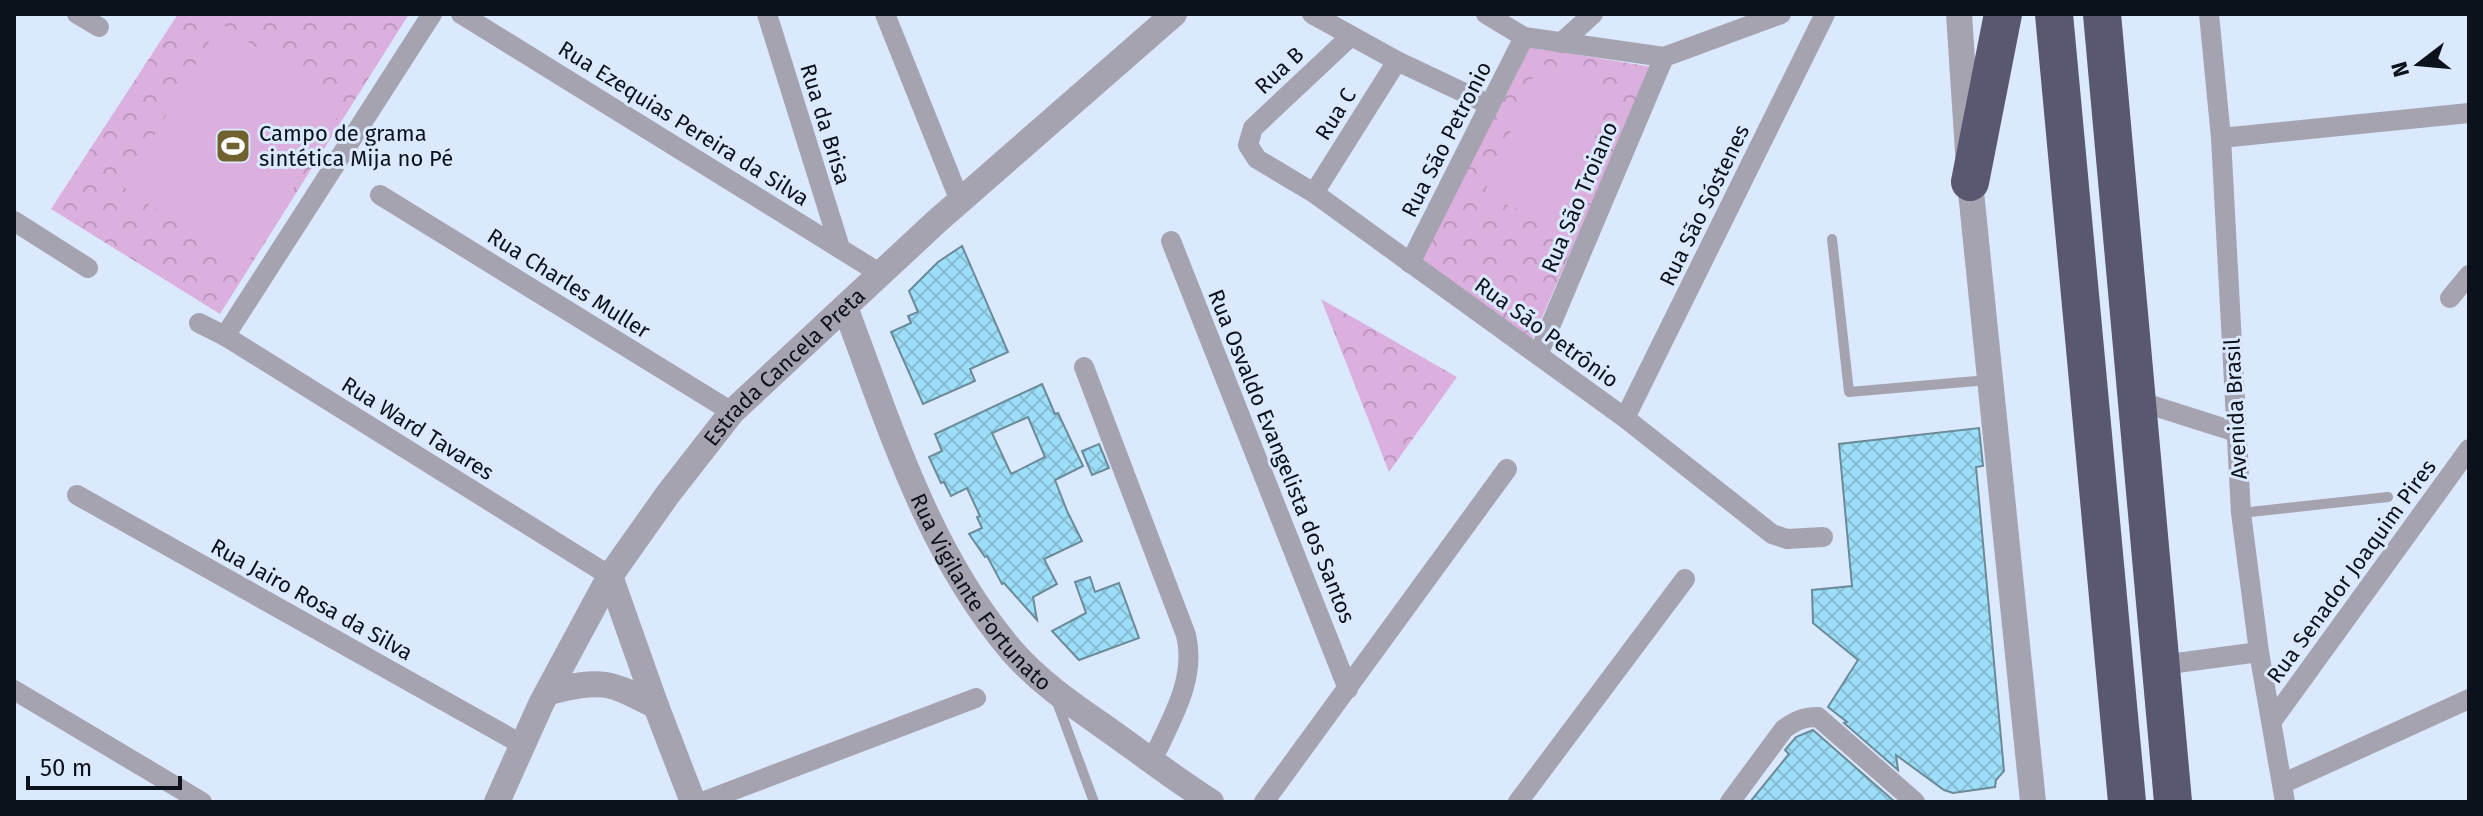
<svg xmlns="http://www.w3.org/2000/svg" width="2483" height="816" viewBox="0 0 2483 816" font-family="'Fira Sans',sans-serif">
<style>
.park{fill:url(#park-crowns)}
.garden{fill:#dbb0de}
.building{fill:url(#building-cross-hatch);stroke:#6b8b98;stroke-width:2;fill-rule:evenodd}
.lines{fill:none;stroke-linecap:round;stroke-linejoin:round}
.service{stroke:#a5a3b0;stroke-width:10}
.minor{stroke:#a5a3b0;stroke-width:20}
.tertiary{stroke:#a5a3b0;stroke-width:26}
.motorway{stroke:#5a5770;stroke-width:38}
.labels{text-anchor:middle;stroke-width:6;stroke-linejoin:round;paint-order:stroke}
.street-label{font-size:22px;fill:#0c121b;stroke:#dbe9fe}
.poi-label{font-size:22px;fill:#0c121b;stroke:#dbe9fe;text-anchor:start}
</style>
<defs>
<pattern id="park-crowns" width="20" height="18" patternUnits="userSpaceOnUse" patternTransform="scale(2)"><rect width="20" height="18" fill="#dbb0de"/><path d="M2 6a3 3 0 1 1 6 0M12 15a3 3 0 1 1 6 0" fill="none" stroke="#bb96be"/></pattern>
<pattern id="building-cross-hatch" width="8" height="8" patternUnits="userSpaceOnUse" patternTransform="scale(2)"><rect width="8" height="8" fill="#9ddef8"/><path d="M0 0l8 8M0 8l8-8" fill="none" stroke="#86bdd4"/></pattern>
</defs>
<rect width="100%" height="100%" fill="#dbe9fe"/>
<g class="park">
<polygon points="178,14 409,14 220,314 51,209"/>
<polygon points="1525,46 1652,67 1532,340 1417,264"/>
<polygon points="1321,299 1457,377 1389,472"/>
</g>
<g class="garden">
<polygon points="220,23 344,106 243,270 124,187"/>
<polygon points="1539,63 1615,93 1555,227 1484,194"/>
</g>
<g class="building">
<polygon points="962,246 1008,352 970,369 975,381 923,404 891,332 911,323 908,316 918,312 909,291 938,262"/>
<path d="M1042 384 1055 414 1058 413 1083 466 1055 480 1067 511 1082 541 1044 559 1057 584 1033 597 1037 620 1004 583 1002 584 987 556 985 557 969 534 982 528 977 517 980 516 967 488 951 496 944 482 941 483 929 457 942 451 935 434ZM1028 417 1045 457 1011 474 992 433Z"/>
<polygon points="1979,428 1983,466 1976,467 2004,771 1996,780 1995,787 1953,793 1944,790 1896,755 1898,770 1844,723 1847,722 1828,707 1858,660 1813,623 1812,590 1852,586 1839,444"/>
<polygon points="1099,444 1109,468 1092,475 1082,451"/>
<polygon points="1090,577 1095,592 1119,583 1139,638 1079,660 1052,631 1086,613 1075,582"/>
<polygon points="1813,730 1895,802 1750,802 1789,754 1785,750 1796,737"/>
</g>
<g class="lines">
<g class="service">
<polyline points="1832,239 1849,392 1988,380"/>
<polyline points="2241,513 2388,497"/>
<polyline points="1057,702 1094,802"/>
</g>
<g class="minor">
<polyline points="77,14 99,27"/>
<polyline points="461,14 881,274"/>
<polyline points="767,14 840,248"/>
<polyline points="885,14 960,201"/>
<polyline points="1312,14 1397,61 1490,105"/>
<polyline points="1486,14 1524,37 1664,57 1781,14"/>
<polyline points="2209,14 2221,138 2241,513 2259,652 2285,802"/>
<polyline points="1351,36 1253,128 1248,145 1257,159 1314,193 1625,418 1772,534 1787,539 1823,537"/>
<polyline points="1561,43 1593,14"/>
<polyline points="2221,138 2469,113"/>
<polyline points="1314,193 1397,61"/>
<polyline points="380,195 732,412"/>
<polyline points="14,221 88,268"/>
<polyline points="1171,241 1348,689"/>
<polyline points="1410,263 1524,37"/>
<polyline points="2450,298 2469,275"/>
<polyline points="199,323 225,336 610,576"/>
<polyline points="225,336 432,14"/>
<polyline points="1538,355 1664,57"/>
<path d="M1084 367 1186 635C1197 680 1170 721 1152 761"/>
<polyline points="2135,400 2236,432"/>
<polyline points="1625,418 1825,14"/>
<polyline points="77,495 523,745"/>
<polyline points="2162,665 2259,652"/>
<polyline points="14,690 202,802"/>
<polyline points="2272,721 2469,449"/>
<polyline points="2284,783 2469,699"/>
<polyline points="702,802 976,698"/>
<polyline points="1264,802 1507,469"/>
<polyline points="1518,802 1685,579"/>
<path d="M1730 802 1784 729C1795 721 1803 717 1818 717L1915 802"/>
</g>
<g class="tertiary">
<polyline points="1959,14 1970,182 2033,802"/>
<path id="s1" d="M845 307C890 426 928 553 1012 651 1039 682 1073 705 1106 728 1141 753 1175 779 1211 802"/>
<polyline points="610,576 656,706 693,802"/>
<path d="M549 692C602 679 608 681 656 706"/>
<path id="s2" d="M497 802 541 704 610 576 668 494 732 412 936 222 1174 14"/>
</g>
<g class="motorway">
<polyline points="2054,14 2127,802"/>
<polyline points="2102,14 2173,802"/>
<polyline points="1970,182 2003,14"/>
</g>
</g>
<defs>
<symbol id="stadium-square" viewBox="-11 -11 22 22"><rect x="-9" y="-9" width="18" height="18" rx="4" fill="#71612f" stroke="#dbe9fe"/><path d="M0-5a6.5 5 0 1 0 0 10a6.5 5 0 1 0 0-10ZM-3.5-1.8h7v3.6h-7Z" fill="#fff"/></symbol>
</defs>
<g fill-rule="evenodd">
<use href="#stadium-square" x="213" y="126" width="40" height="40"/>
</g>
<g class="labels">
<g class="street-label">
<text transform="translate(1279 70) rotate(-43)" y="8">Rua B</text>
<text transform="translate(1335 114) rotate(-58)" y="8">Rua C</text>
<text transform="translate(684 123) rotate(32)" y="8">Rua Ezequias Pereira da Silva</text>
<text transform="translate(826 124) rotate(73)" y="8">Rua da Brisa</text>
<text transform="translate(1446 139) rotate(-63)" y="8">Rua São Petronio</text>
<text transform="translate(1579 197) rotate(-67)" y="8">Rua São Troiano</text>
<text transform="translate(1704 205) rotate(-64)" y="8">Rua São Sóstenes</text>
<text transform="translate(569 283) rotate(32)" y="8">Rua Charles Muller</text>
<text transform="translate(1547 332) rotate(36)" y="8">Rua São Petrônio</text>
<text dy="8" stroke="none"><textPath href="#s2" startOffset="526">Estrada Cancela Preta</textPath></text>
<text transform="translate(2235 409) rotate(-93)" y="8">Avenida Brasil</text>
<text transform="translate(418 428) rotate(32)" y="8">Rua Ward Tavares</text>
<text transform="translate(1282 456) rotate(68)" y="8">Rua Osvaldo Evangelista dos Santos</text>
<text transform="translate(2351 571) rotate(-54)" y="8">Rua Senador Joaquim Pires</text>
<text dy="8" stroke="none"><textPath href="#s1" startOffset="318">Rua Vigilante Fortunato</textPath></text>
<text transform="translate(312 599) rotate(29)" y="8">Rua Jairo Rosa da Silva</text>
</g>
<g class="poi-label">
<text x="259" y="141">Campo de grama<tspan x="259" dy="25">sintética Mija no Pé</tspan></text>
</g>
</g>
<rect width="2483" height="816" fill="none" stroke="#0c121b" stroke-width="32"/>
<g transform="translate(2419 64) rotate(254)" stroke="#dbe9fe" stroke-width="6" paint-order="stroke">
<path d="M0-6L14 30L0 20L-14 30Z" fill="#0c121b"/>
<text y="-12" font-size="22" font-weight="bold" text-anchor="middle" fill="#0c121b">N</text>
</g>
<path d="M28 776v12h152v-12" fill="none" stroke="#0c121b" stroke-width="4"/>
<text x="40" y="776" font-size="24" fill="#0c121b" stroke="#dbe9fe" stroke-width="6" paint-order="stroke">50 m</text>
</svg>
